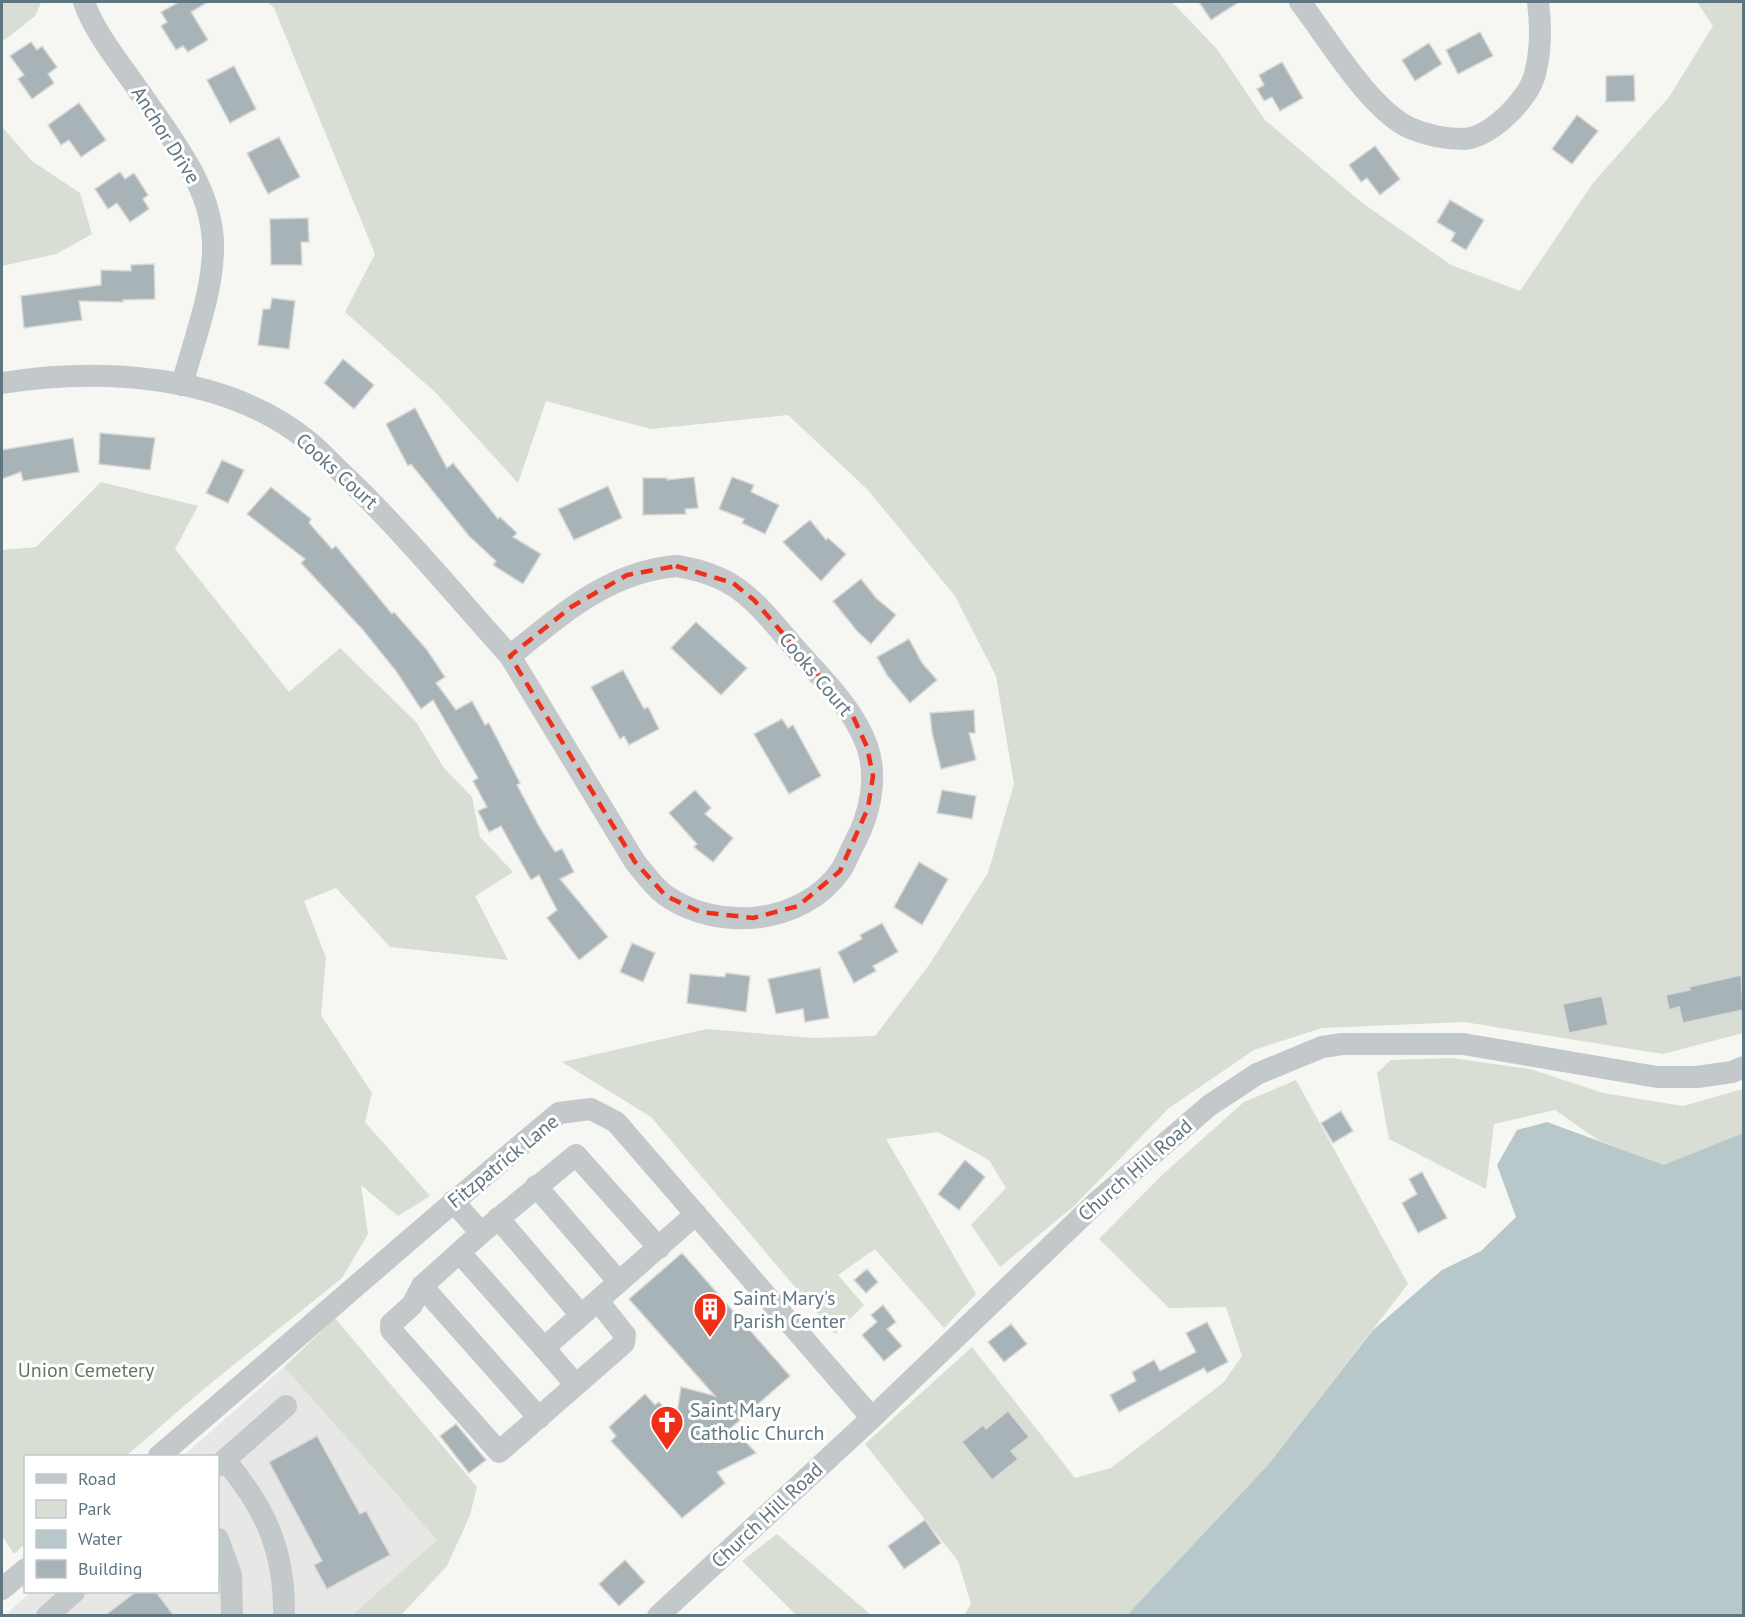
<svg xmlns="http://www.w3.org/2000/svg" width="1745" height="1617" viewBox="0 0 1745 1617" font-family="'PT Sans',sans-serif">
<style>
.built{fill:#e7e7e6}
.green{fill:#d8ded3}
.water{fill:#b8c8ca}
.building{fill:#a7b3b7;stroke:#d8d7d5;stroke-width:1.5}
.lines{fill:none;stroke-linecap:round;stroke-linejoin:round}
.minor{stroke:#c3c8cb;stroke-width:22}
.marked{fill:none;stroke:#f02f19;stroke-width:4.5;stroke-dasharray:12 8;stroke-linejoin:round}
.labels{text-anchor:middle;stroke-width:6;stroke-linejoin:round;paint-order:stroke}
.street-label{font-size:20px;fill:#5f7680;stroke:#fff}
.poi-label{font-size:20px;fill:#5f7680;stroke:#fff;text-anchor:start}
.park-label{font-size:20px;fill:#66775e;stroke:#fff}
</style>
<rect width="100%" height="100%" fill="#f6f6f2"/>
<polygon class="built" points="284,1367 437,1540 352,1615 4,1616 31,1592 218,1592 218,1456 183,1456"/>
<g class="green">
<polygon points="2,2 41,3 35,16 2,42"/>
<polygon points="268,2 1172,2 1217,49 1265,120 1361,202 1451,265 1520,291 1593,183 1669,97 1713,26 1697,2 1743,2 1743,1033 1663,1054 1464,1022 1322,1028 1254,1050 1169,1108 1073,1207 1000,1267 971,1225 1006,1188 989,1160 938,1132 886,1139 976,1294 944,1328 875,1249 838,1275 864,1305 835,1334 651,1117 562,1062 707,1029 813,1038 875,1036 929,965 988,873 1014,784 996,676 955,596 868,490 788,415 651,429 546,401 518,483 436,393 345,312 375,254 274,8"/>
<polygon points="2,127 32,161 80,193 92,234 56,254 2,266"/>
<polygon points="101,482 198,506 175,549 289,692 340,648 416,722 444,768 472,797 480,837 513,872 475,896 508,960 390,947 336,888 304,901 326,958 321,1015 372,1093 365,1122 430,1196 398,1216 361,1185 368,1234 342,1278 205,1388 126,1456 26,1456 25,1544 14,1554 2,1536 2,550 36,547"/>
<polygon points="1451,1058 1530,1069 1603,1093 1683,1106 1743,1089 1743,1133 1664,1166 1598,1140 1555,1110 1494,1124 1486,1189 1389,1139 1377,1073 1391,1060"/>
<polygon points="1296,1080 1408,1284 1267,1466 1127,1615 964,1615 971,1604 958,1561 865,1444 972,1347 1075,1478 1111,1468 1223,1383 1242,1356 1226,1307 1169,1308 1099,1239 1162,1175 1244,1102"/>
<polygon points="335,1318 477,1487 470,1515 447,1566 401,1615 352,1615 437,1540 284,1367"/>
<polygon points="777,1534 871,1615 796,1615 742,1561"/>
</g>
<polygon class="water" points="1547,1122 1664,1165 1743,1133 1743,1615 1127,1615 1267,1466 1373,1330 1442,1270 1481,1251 1516,1217 1497,1165 1517,1130"/>
<g class="building">
<polygon points="179,2 208,2 191,12 208,40 188,52 183,46 176,50 161,26 167,22 161,12"/>
<polygon points="1199,2 1239,2 1211,20"/>
<polygon points="1480,32 1493,56 1458,74 1446,50"/>
<polygon points="31,42 37,50 42,46 57,67 48,74 54,83 32,99 18,79 24,75 10,56"/>
<polygon points="1429,43 1442,64 1415,81 1402,60"/>
<polygon points="1282,62 1303,98 1280,111 1272,97 1264,101 1257,89 1264,85 1259,75"/>
<polygon points="234,66 256,109 230,123 207,80"/>
<polygon points="1634,75 1635,101 1606,102 1606,76"/>
<polygon points="79,103 106,140 81,157 69,140 61,145 48,125"/>
<polygon points="1577,115 1598,131 1572,164 1552,149"/>
<polygon points="279,137 300,177 268,194 247,153"/>
<polygon points="1375,146 1400,179 1380,195 1367,178 1361,182 1349,165"/>
<polygon points="120,172 125,179 134,173 148,195 143,199 149,209 130,222 117,203 108,209 95,189"/>
<polygon points="1450,200 1484,220 1466,250 1451,241 1455,233 1437,222"/>
<polygon points="308,218 309,242 301,242 302,265 271,265 270,219"/>
<polygon points="154,264 155,299 123,300 123,302 79,301 82,320 24,328 21,296 101,285 101,270 131,271 131,265"/>
<polygon points="272,298 295,301 289,349 258,345 263,309 270,309"/>
<polygon points="343,359 374,385 354,409 324,383"/>
<polygon points="415,408 447,468 453,463 498,519 500,517 517,533 513,537 541,554 523,584 493,565 496,561 469,536 411,464 408,466 386,424"/>
<polygon points="100,433 155,438 150,470 99,464"/>
<polygon points="73,438 79,472 23,481 21,472 2,479 2,450"/>
<polygon points="222,460 244,470 228,503 206,493"/>
<polygon points="694,477 698,508 685,509 686,514 643,515 643,478 667,478 667,480"/>
<polygon points="732,477 754,485 751,492 779,505 765,534 742,523 744,519 719,509"/>
<polygon points="608,486 622,518 574,540 558,509"/>
<polygon points="271,487 311,519 309,523 332,549 336,546 392,614 394,612 427,650 445,677 436,683 456,710 472,701 485,725 489,723 520,783 517,785 540,828 555,852 562,849 574,872 560,879 608,937 579,960 547,918 557,910 539,875 531,880 501,826 489,832 478,811 487,807 473,781 478,778 433,700 421,709 396,671 363,630 301,563 305,559 247,514"/>
<polygon points="810,520 826,540 828,538 846,554 821,581 783,542"/>
<polygon points="861,579 876,598 896,615 871,644 857,631 833,601"/>
<polygon points="696,622 747,668 721,695 671,648"/>
<polygon points="909,639 922,663 937,680 910,703 887,675 877,657"/>
<polygon points="623,670 644,709 648,707 659,729 629,745 624,736 620,739 591,687"/>
<polygon points="974,710 975,733 969,733 976,760 941,769 932,732 930,713"/>
<polygon points="782,719 788,728 793,725 821,776 789,794 754,734"/>
<polygon points="695,790 711,808 705,814 733,838 713,862 694,847 697,844 669,813"/>
<polygon points="942,790 976,796 972,819 937,813"/>
<polygon points="919,862 948,879 922,925 894,907"/>
<polygon points="882,923 898,952 873,966 876,971 854,983 838,952 862,939 860,935"/>
<polygon points="632,943 655,953 643,982 620,972"/>
<polygon points="820,968 829,1018 805,1022 803,1009 776,1014 768,979"/>
<polygon points="726,973 750,976 746,1012 687,1003 690,974 725,977"/>
<polygon points="1741,975 1743,1010 1683,1023 1679,1007 1669,1010 1666,995 1690,990 1689,987"/>
<polygon points="1602,996 1608,1025 1569,1033 1563,1004"/>
<polygon points="1341,1111 1353,1131 1333,1143 1321,1123"/>
<polygon points="965,1160 985,1177 959,1210 938,1194"/>
<polygon points="1422,1172 1447,1218 1418,1233 1402,1203 1417,1194 1409,1179"/>
<polygon points="682,1253 790,1376 732,1427 756,1453 717,1472 725,1483 682,1518 611,1441 616,1436 609,1427 645,1394 655,1405 659,1402 676,1421 681,1387 715,1396 629,1299"/>
<polygon points="867,1269 878,1282 866,1293 854,1280"/>
<polygon points="883,1305 896,1322 887,1329 902,1346 884,1361 862,1335 877,1322 871,1315"/>
<polygon points="1207,1322 1228,1362 1207,1373 1204,1368 1119,1412 1110,1395 1136,1381 1132,1372 1154,1360 1160,1371 1196,1352 1186,1333"/>
<polygon points="1011,1324 1027,1344 1004,1362 988,1342"/>
<polygon points="1008,1411 1029,1437 1011,1451 1018,1459 992,1480 962,1442 983,1425 986,1429"/>
<polygon points="456,1424 486,1460 469,1473 440,1436"/>
<polygon points="317,1436 360,1514 366,1511 390,1555 327,1589 314,1565 322,1561 269,1462"/>
<polygon points="925,1520 941,1543 904,1569 888,1546"/>
<polygon points="625,1560 645,1582 619,1606 599,1584"/>
<polygon points="136,1592 156,1592 174,1616 104,1616"/>
</g>
<g class="lines">
<g class="minor">
<path d="M84 2C95 34 120 63 139 91 172 139 215 190 213 251 212 295 193 343 182 385"/>
<path d="M1300 2C1327 37 1370 110 1410 128 1426 135 1447 139 1464 139 1491 137 1529 99 1535 74 1541 50 1541 25 1538 2"/>
<path d="M2 383C102 367 224 374 307 440 321 451 334 466 347 478 405 534 456 596 510 656"/>
<path d="M676 566C738 575 756 603 795 648 821 678 853 707 867 746 878 777 870 814 855 842 850 851 846 862 841 870 802 926 717 932 665 895 653 886 644 873 635 862L510 656C561 615 608 572 676 566Z"/>
<polyline points="536,1186 619,1282"/>
<polyline points="453,1201 481,1233 576,1155 659,1248"/>
<polyline points="498,1218 581,1315"/>
<polyline points="481,1233 422,1286 412,1305 391,1324 391,1330 499,1452 576,1385"/>
<polyline points="460,1253 544,1348 696,1214"/>
<polyline points="422,1286 539,1418"/>
<polyline points="544,1348 576,1385 624,1343 625,1335 598,1301"/>
<path d="M159 1456C293 1342 424 1225 559 1113L591 1109 616 1122 872 1418"/>
<path d="M225 1460C266 1509 285 1551 284 1616"/>
<polyline points="218,1466 286,1406"/>
<polyline points="218,1539 231,1575 232,1616"/>
<polyline points="2,1589 26,1569"/>
<polyline points="47,1616 74,1592"/>
<polyline points="658,1616 872,1418 1098,1201 1210,1105 1257,1074 1322,1047 1342,1044 1463,1044 1657,1077 1697,1077 1732,1072 1744,1067"/>
</g>
</g>
<path class="marked" d="M676 566 733 583 754 600 852 714 867 747 873 776 868 808 840 871 798 906 753 918 700 912 666 896 635 862 510 656 571 607 627 575Z"/>
<defs>
<symbol id="building-pin" viewBox="-11 -11 22 30"><path d="M0 17L-7.5 6A9.5 9.5 0 1 1 7.5 6Z" fill="#f02f19" stroke="#fff"/><path d="M-4-6H4V6H1V3H-1V6H-4ZM-2.5-4.3h1.7v1.8h-1.7ZM.8-4.3h1.7v1.8H.8ZM-2.5-1h1.7V.8h-1.7ZM.8-1h1.7V.8H.8Z" fill="#fff"/></symbol>
<symbol id="church-pin" viewBox="-11 -11 22 30"><path d="M0 17L-7.5 6A9.5 9.5 0 1 1 7.5 6Z" fill="#f02f19" stroke="#fff"/><path d="M-1.2-6h2.4v3.5h3.3v2.4h-3.3V6h-2.4V-.1h-3.3v-2.4h3.3Z" fill="#fff"/></symbol>
</defs>
<g fill-rule="evenodd">
<use href="#building-pin" x="691" y="1290" width="38" height="52"/>
<use href="#church-pin" x="648" y="1403" width="38" height="52"/>
</g>
<g class="labels">
<g class="street-label">
<text transform="translate(166 135) rotate(58)" y="7">Anchor Drive</text>
<text transform="translate(337 471) rotate(42)" y="7">Cooks Court</text>
<text transform="translate(816 674) rotate(50)" y="7">Cooks Court</text>
<text transform="translate(503 1161) rotate(-39)" y="7">Fitzpatrick Lane</text>
<text transform="translate(1135 1170) rotate(-41)" y="7">Church Hill Road</text>
<text transform="translate(767 1515) rotate(-43)" y="7">Church Hill Road</text>
</g>
<g class="poi-label">
<text x="733" y="1305">Saint Mary's<tspan x="733" dy="23">Parish Center</tspan></text>
<text x="690" y="1417">Saint Mary<tspan x="690" dy="23">Catholic Church</tspan></text>
</g>
<g class="park-label">
<text x="86" y="1377">Union Cemetery</text>
</g>
</g>
<rect width="1745" height="1617" fill="none" stroke="#5f7680" stroke-width="6"/>
<rect x="24" y="1455" width="195" height="138" fill="#ffffff" stroke="#bfc8cc" stroke-width="1.5"/>
<rect x="36" y="1474" width="30" height="9" fill="#c3c8cb" stroke="#bfc8cc" stroke-width="1.5"/>
<text x="78" y="1485" font-size="18" fill="#5f7680">Road</text>
<rect x="36" y="1500" width="30" height="18" fill="#d8ded3" stroke="#bfc8cc" stroke-width="1.5"/>
<text x="78" y="1515" font-size="18" fill="#5f7680">Park</text>
<rect x="36" y="1530" width="30" height="18" fill="#b8c8ca" stroke="#bfc8cc" stroke-width="1.5"/>
<text x="78" y="1545" font-size="18" fill="#5f7680">Water</text>
<rect x="36" y="1560" width="30" height="18" fill="#a7b3b7" stroke="#bfc8cc" stroke-width="1.5"/>
<text x="78" y="1575" font-size="18" fill="#5f7680">Building</text>
</svg>
